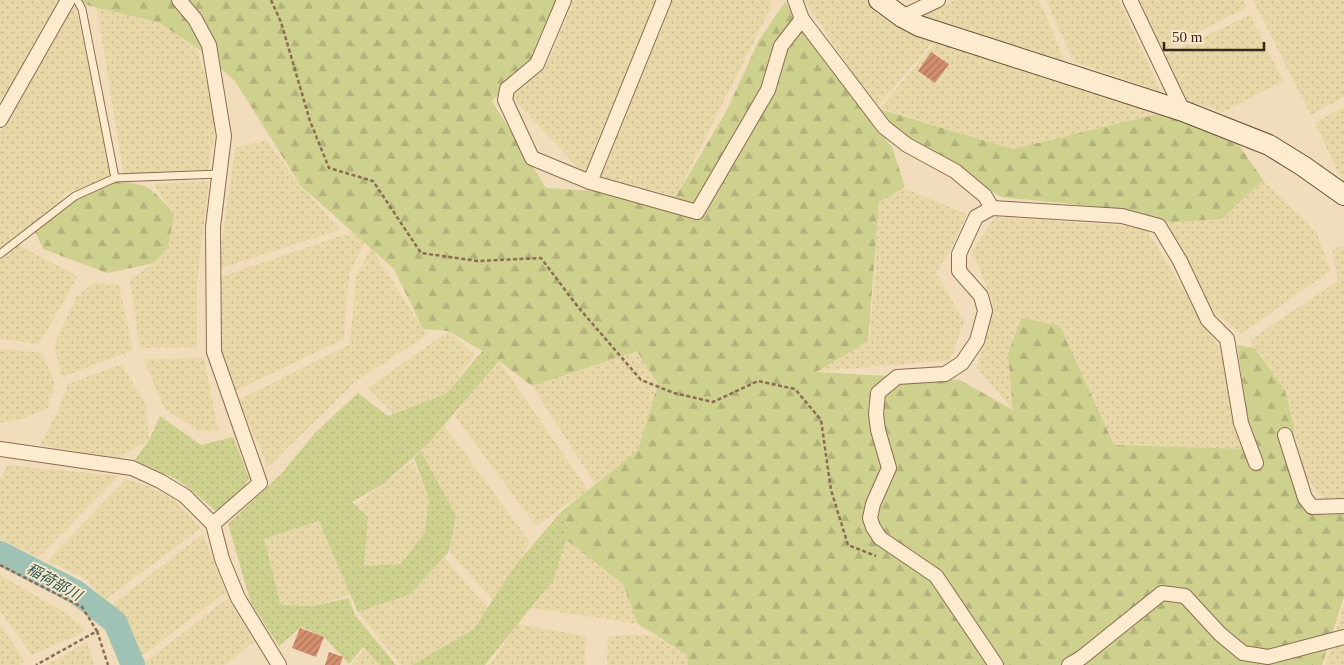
<svg xmlns="http://www.w3.org/2000/svg" width="1344" height="665" viewBox="0 0 1344 665" font-family="'Times New Roman','Noto Sans JP',serif">
<style>
.farmland{fill:url(#farmland-dots)}
.grass{fill:url(#grass-dots)}
.forest{fill:url(#forest-firs)}
.lines{fill:none;stroke-linecap:round;stroke-linejoin:round}
.river{stroke:#a0c2b5;stroke-width:24}
.building{fill:url(#building-hatch)}
.lane-casing{stroke:#8a6c53;stroke-width:9}
.street-casing{stroke:#8a6c53;stroke-width:16}
.secondary-casing{stroke:#6b4d37;stroke-width:22}
.path{stroke:#8a6c53;stroke-width:2.5;stroke-dasharray:4 2.5;stroke-linecap:butt}
.lane{stroke:#fcebce;stroke-width:7}
.street{stroke:#fcebce;stroke-width:14}
.secondary{stroke:#fcebce;stroke-width:20}
.labels{text-anchor:middle;stroke-width:4;stroke-linejoin:round;paint-order:stroke}
.water-label{font-size:15px;font-style:italic;fill:#275952;stroke:#f8e8cb}
</style>
<defs>
<pattern id="farmland-dots" width="8" height="8" patternUnits="userSpaceOnUse" patternTransform="scale(1.25)"><rect width="8" height="8" fill="#e8d8a8"/><path d="M2 2h.1M6 6h.1" fill="none" stroke="#c8b990" stroke-width="1.8" stroke-linecap="round"/></pattern>
<pattern id="grass-dots" width="8" height="8" patternUnits="userSpaceOnUse" patternTransform="scale(1.25)"><rect width="8" height="8" fill="#ced08e"/><path d="M2 2h.1M6 6h.1" fill="none" stroke="#b2b27a" stroke-width="1.8" stroke-linecap="round"/></pattern>
<pattern id="forest-firs" width="22" height="20" patternUnits="userSpaceOnUse" patternTransform="scale(1.25)"><rect width="22" height="20" fill="#ced08e"/><path d="M5 1l3.5 6h-7zM16 11l3.5 6h-7z" fill="#b2b27a"/></pattern>
<pattern id="building-hatch" width="6" height="6" patternUnits="userSpaceOnUse" patternTransform="scale(1.25)"><rect width="6" height="6" fill="#d38f6d"/><path d="M-1 1l2-2M0 6l6-6M5 7l2-2" fill="none" stroke="#ac7559"/></pattern>
</defs>
<rect width="100%" height="100%" fill="#f1ddbb"/>
<g class="farmland">
<polygon points="0,0 62,0 3,99 0,98"/>
<polygon points="573,0 771,0 772,5 676,196 586,176 511,97 550,59"/>
<polygon points="804,0 868,0 880,13 933,42 876,108"/>
<polygon points="955,0 1039,0 1068,68 920,17"/>
<polygon points="1046,0 1119,0 1161,92 1074,62"/>
<polygon points="1137,0 1243,0 1247,7 1159,52"/>
<polygon points="1253,0 1344,0 1344,97 1311,115"/>
<polygon points="72,4 76,9 115,178 66,193 46,220 11,240 0,253 0,132"/>
<polygon points="97,8 158,22 196,47 218,111 208,172 124,177"/>
<polygon points="1250,15 1283,81 1223,112 1187,101 1163,56"/>
<polygon points="937,41 1162,113 1013,149 880,108"/>
<polygon points="1344,107 1344,185 1315,122"/>
<polygon points="266,140 301,186 340,230 218,269 235,148"/>
<polygon points="1263,180 1317,233 1330,271 1241,334 1212,311 1162,223 1222,219"/>
<polygon points="209,181 197,284 197,347 140,348 130,280 154,263 168,247 173,214 154,184"/>
<polygon points="901,187 967,214 951,249 936,273 964,322 950,360 815,372 870,339 879,202"/>
<polygon points="995,217 1145,227 1218,346 1252,449 1114,445 1060,327 1013,410 977,368 993,303 972,251"/>
<polygon points="352,232 364,243 349,275 344,339 235,391 221,351 220,277"/>
<polygon points="18,245 78,276 39,344 0,339 0,259"/>
<polygon points="1344,245 1344,500 1326,503 1305,476 1285,391 1250,340 1338,281 1332,250"/>
<polygon points="371,248 427,335 356,381 268,467 238,400 350,344 356,276"/>
<polygon points="94,283 119,284 133,350 62,377 54,345 77,296"/>
<polygon points="449,331 475,355 446,394 393,414 368,388"/>
<polygon points="0,348 42,353 55,384 48,408 23,419 0,423"/>
<polygon points="637,351 658,384 638,450 595,484 532,386"/>
<polygon points="204,358 218,430 199,431 164,408 144,359"/>
<polygon points="499,361 588,490 536,526 455,416 479,380"/>
<polygon points="121,364 146,404 149,440 118,458 40,445 57,412 68,384"/>
<polygon points="444,425 530,542 495,603 448,550 421,451"/>
<polygon points="413,461 429,499 425,532 401,564 364,566 368,517 356,505"/>
<polygon points="8,465 118,476 39,557 0,540 0,479"/>
<polygon points="126,479 149,486 176,501 201,528 105,600 85,578 47,561"/>
<polygon points="319,521 353,594 313,606 281,605 264,539"/>
<polygon points="203,534 226,592 134,662 110,606"/>
<polygon points="564,538 623,584 638,624 525,607"/>
<polygon points="444,558 488,608 474,629 412,665 401,665 358,612 409,595"/>
<polygon points="0,575 69,615 86,631 32,655 0,611"/>
<polygon points="228,598 254,642 224,665 141,665"/>
<polygon points="1344,603 1344,665 1326,665"/>
<polygon points="517,624 586,636 585,665 487,665 492,662"/>
<polygon points="0,625 25,661 19,665 0,665"/>
<polygon points="653,635 687,655 688,665 607,665 608,636"/>
<polygon points="87,642 94,665 47,665"/>
<polygon points="367,647 379,665 351,665"/>
</g>
<g class="grass">
<polygon points="483,350 499,361 426,446 383,484 352,502 368,517 364,566 401,564 425,532 429,499 414,458 421,451 456,516 448,553 409,595 358,612 319,521 264,539 281,605 313,606 349,598 355,615 396,665 380,665 363,647 349,664 324,637 301,627 279,646 251,603 228,524 282,473 315,433 358,393 388,416 446,394"/>
<polygon points="160,416 201,445 233,437 249,478 242,491 216,511 180,481 135,460 149,440"/>
<polygon points="562,511 569,530 554,579 485,665 412,665 474,629 517,563"/>
</g>
<g class="forest">
<polygon points="76,0 557,0 534,59 492,101 546,188 676,196 727,110 759,40 785,2 870,121 892,147 905,187 879,202 868,341 816,372 960,380 1013,410 1008,354 1022,318 1060,326 1114,445 1252,449 1237,345 1255,348 1285,391 1294,427 1295,486 1305,509 1325,515 1344,511 1344,597 1322,665 688,665 687,655 638,624 623,584 564,538 569,530 562,511 638,450 658,384 637,351 532,386 499,361 449,331 423,329 394,269 301,186 235,81 196,47 158,22 90,6"/>
<polygon points="876,108 1013,149 1162,113 1236,141 1263,180 1222,219 1162,223 1131,210 1001,197 908,141"/>
<path d="M115 182C150 183 151 188 174 214L168 247 154 263 107 273 43 249 34 229 82 191Z"/>
</g>
<g class="lines">
<polyline class="river" points="0,553 76,592 115,622 133,665"/>
</g>
<g class="building">
<polygon points="931,52 949,64 935,83 918,71"/>
<polygon points="300,628 324,637 316,657 292,648"/>
<polygon points="329,652 343,657 340,665 325,665"/>
</g>
<g class="lines">
<defs>
<g id="lane">
<polyline points="77,0 82,9 115,178"/>
<polyline points="0,254 75,196 115,178 220,174"/>
</g>
<g id="street">
<polyline points="179,0 195,19 209,45 224,136 213,227 214,352 260,483 213,524"/>
<polyline points="564,0 537,64 507,89 505,100 532,158 590,182 697,212 768,90 781,46 802,19"/>
<polyline points="795,0 802,19 884,127 907,145 955,171 985,196 992,208"/>
<polyline points="1130,0 1183,111"/>
<polyline points="902,17 938,0"/>
<polyline points="0,120 68,0"/>
<polyline points="590,182 664,0"/>
<polyline points="1285,435 1305,498 1312,507 1344,506"/>
<polyline points="0,449 132,468 160,481 185,496 213,524 222,559 238,598 279,665"/>
<polyline points="996,665 936,576 880,538 873,527 870,518 873,504 889,468 878,430 876,414 878,393 897,377 945,374 962,363 977,341 985,311 981,296 959,271 959,254 976,217 992,208 1122,216 1159,226 1180,261 1208,320 1227,339 1241,423 1256,463"/>
<polyline points="1069,665 1081,658 1162,593 1185,596 1220,634 1243,653 1268,657 1344,637"/>
</g>
<polyline id="secondary" points="879,0 902,17 919,26 1183,111 1269,145 1303,166 1344,195"/>
</defs>
<use href="#lane" class="lane-casing"/>
<use href="#street" class="street-casing"/>
<use href="#secondary" class="secondary-casing"/>
<g class="path">
<polyline points="271,0 281,22 310,121 329,168 373,181 421,253 478,261 541,258 578,307 641,380 674,393 713,402 758,381 795,389 821,420 831,490 848,545 876,556"/>
<polyline points="0,565 82,607 97,631 36,665"/>
<polyline points="97,631 108,665"/>
</g>
<use href="#lane" class="lane"/>
<use href="#street" class="street"/>
<use href="#secondary" class="secondary"/>
</g>
<g class="labels">
<g class="water-label">
<text transform="translate(54 582) rotate(29)" y="5">稲荷部川</text>
</g>
</g>
<path d="M1164 42v8h100v-8" fill="none" stroke="#37261a" stroke-width="2.5"/>
<text x="1172" y="42" font-size="15" fill="#37261a" stroke="#f8e8cb" stroke-width="4" paint-order="stroke">50 m</text>
</svg>
